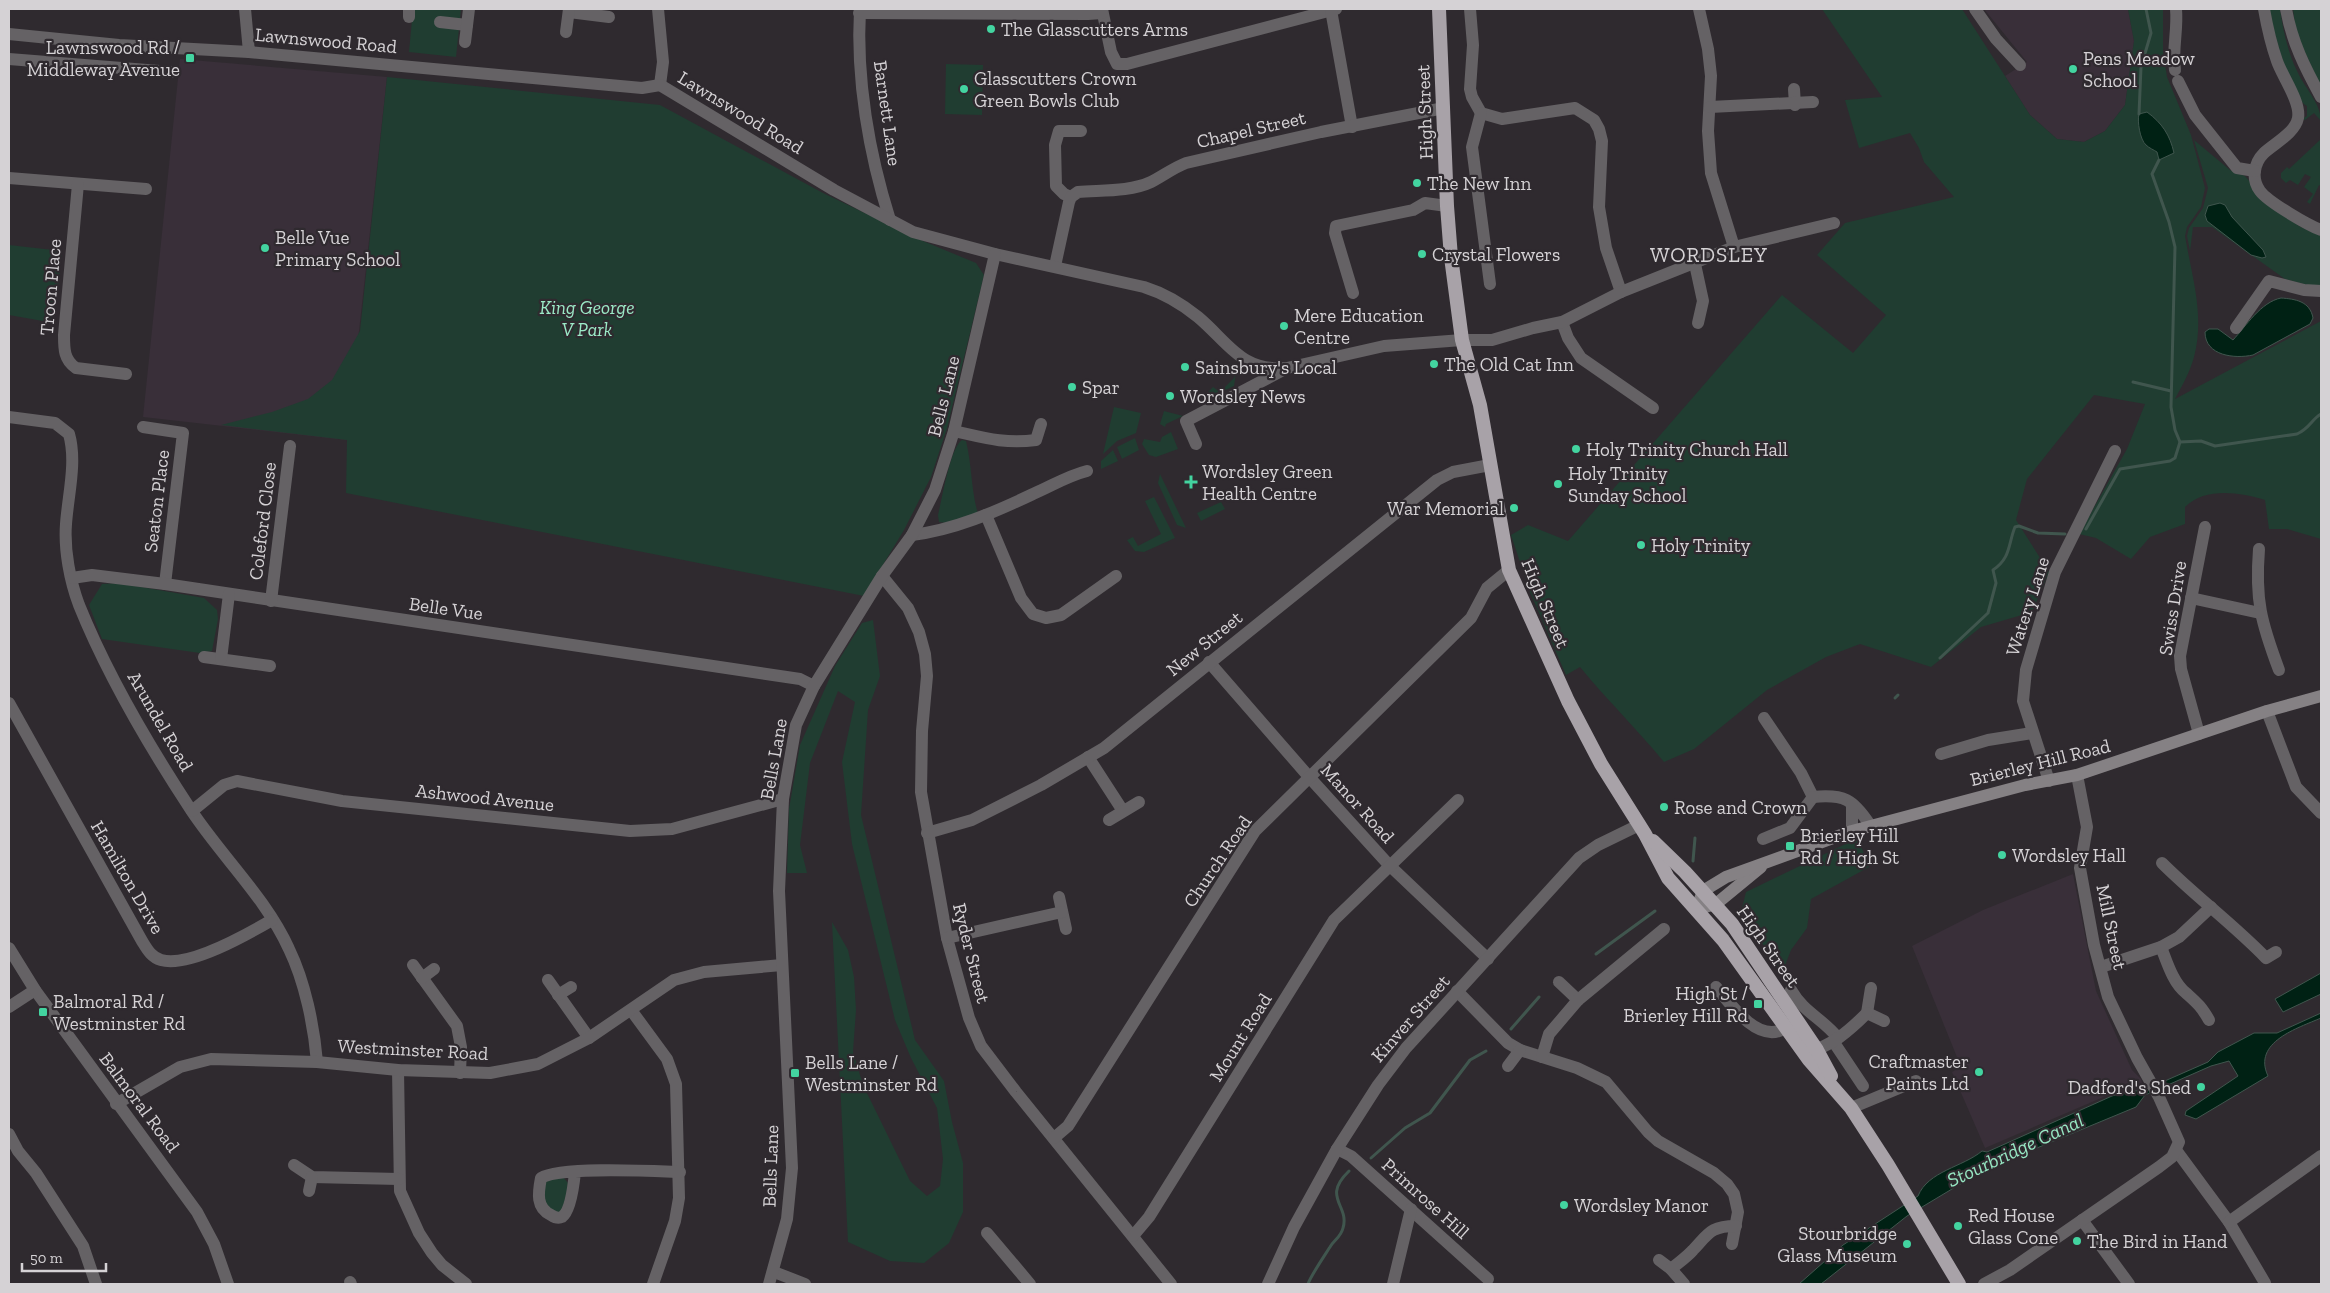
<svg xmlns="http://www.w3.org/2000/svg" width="2330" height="1293" viewBox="0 0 2330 1293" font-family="'Zilla Slab',serif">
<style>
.built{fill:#392f39}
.green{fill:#203d31}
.water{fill:#002114;stroke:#40564e}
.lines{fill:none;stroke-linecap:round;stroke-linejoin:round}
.stream{stroke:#40564e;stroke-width:3}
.minor{stroke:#656265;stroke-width:12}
.tertiary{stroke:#656265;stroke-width:12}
.secondary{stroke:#858184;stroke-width:12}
.trunk{stroke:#a8a2a8;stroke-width:14}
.poi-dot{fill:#43d4a0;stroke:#2f2a2f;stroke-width:2}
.labels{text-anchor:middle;stroke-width:4.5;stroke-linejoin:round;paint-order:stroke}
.poi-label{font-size:19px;fill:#d5d2d5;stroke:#2f2a2f;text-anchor:start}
.street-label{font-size:19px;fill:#d5d2d5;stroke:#2f2a2f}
.park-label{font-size:19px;font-style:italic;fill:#9beac7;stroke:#2f2a2f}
.water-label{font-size:20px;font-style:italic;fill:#97e7c3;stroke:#2f2a2f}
.quarter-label{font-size:21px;letter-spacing:1px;fill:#d5d2d5;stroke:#2f2a2f}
</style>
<rect width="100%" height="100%" fill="#2f2a2f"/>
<g class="built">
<polygon points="1984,9 2128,9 2134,41 2125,105 2105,131 2084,142 2057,139 2030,115 2005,76 2027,62"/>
<polygon points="180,59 387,77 347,440 143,417"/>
<polygon points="2073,874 2096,991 2132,1070 2141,1079 2143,1086 2122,1089 1985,1148 1952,1072 1961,1067 1912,946 1983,910"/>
</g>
<g class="green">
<polygon points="413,9 461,9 456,57 409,52"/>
<path d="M1822 9H1962L2030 115 2057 139 2084 142 2105 131 2125 105 2134 41 2128 9H2163V51L2167 77 2191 135 2205 188 2201 207 2187 227 2185 236C2192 277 2205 316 2194 357 2190 372 2182 386 2175 399L2321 321V539L2287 529H2269L2265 500C2239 492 2205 487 2185 507V524L2150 537 2131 559 2096 538 2079 534 2127 449 2145 404 2094 395 2027 479 2016 520 2049 572 2032 612 1981 627 1931 667 1860 644 1826 657 1767 690 1694 749 1664 762C1637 729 1607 700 1580 667L1566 675 1530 592 1511 535 1528 525 1568 541 1782 295 1853 353 1886 315 1817 255 1845 223 1954 197 1924 162 1919 148 1910 133 1859 148 1845 100 1882 97Z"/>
<path d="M2269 9H2280C2283 30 2288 54 2298 73 2305 88 2321 104 2321 121L2314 113 2305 120 2302 119 2307 116V106C2290 98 2273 28 2269 9Z"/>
<polygon points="2293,9 2321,9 2321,87 2296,33"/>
<polygon points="946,64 983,65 982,115 945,114"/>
<polygon points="387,77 660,105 823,193 923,241 976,263 984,275 947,428 931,477 904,530 864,596 346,493 347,440 221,425 272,412 308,399 332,380 360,331"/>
<polygon points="2321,139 2321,186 2319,185 2310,204 2307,202 2313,194 2304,187 2311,177 2305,174 2298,185 2290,180 2286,183 2281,178 2281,173 2287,167 2289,169"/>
<polygon points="2194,140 2230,170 2245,176 2271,206 2299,226 2321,236 2321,285 2307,285 2285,279 2212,227 2193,227 2190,251 2187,236 2189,228 2203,208 2208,188"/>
<polygon points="9,245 62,251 54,323 9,315"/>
<polygon points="1230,364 1236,372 1234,386 1202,401 1202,398 1213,387 1220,392 1235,377 1225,369"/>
<polygon points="1114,407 1141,413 1136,433 1117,441 1103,454"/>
<polygon points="1164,411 1183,416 1166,424 1165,427 1160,424"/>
<polygon points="1171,432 1178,449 1156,457 1149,455 1142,444 1144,439 1160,442 1162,437"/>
<polygon points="1135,438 1139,450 1122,459 1117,447"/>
<path d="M962 440 966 441C972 465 971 490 978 514L947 523 939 522 938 515C942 499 950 448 962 440Z"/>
<polygon points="1113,450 1118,461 1101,469 1101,461"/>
<polygon points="1160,474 1186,528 1177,525 1158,483"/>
<polygon points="1154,497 1175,538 1144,552 1135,551 1127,540 1133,537 1138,546 1161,534 1145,501"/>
<polygon points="1221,502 1225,509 1201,521 1197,513"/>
<polygon points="119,583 204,598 217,610 218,619 212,651 200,653 102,639 89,605 102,584"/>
<polygon points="873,620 880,676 868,710 861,815 915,1040 944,1081 952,1122 963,1163 963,1212 949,1243 924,1263 890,1261 848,1242 832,922 848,950 854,977 856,1010 853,1052 863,1085 910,1181 927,1196 940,1186 943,1159 937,1108 911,1058 895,1020 852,844 842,762 855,702 838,691 810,763 800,845 807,873 787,873 789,809 800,745 835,666 862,623"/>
<polygon points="1858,838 1869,867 1811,899 1807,928 1791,950 1781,976 1742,908 1746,892"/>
<polygon points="563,1177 568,1183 564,1210 557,1213 542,1204 545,1181"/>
</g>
<g class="water">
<path d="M2147 112C2162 123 2170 135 2174 153L2159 160 2157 152C2154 150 2149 148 2146 145 2140 140 2137 121 2139 114Z"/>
<polygon points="2220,203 2225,205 2232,217 2263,250 2266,257 2262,258 2251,255 2207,221 2205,215 2208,206"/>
<path d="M2281 298C2295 299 2310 301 2313 318L2310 324 2253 355C2235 359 2205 356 2205 332L2209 329H2218L2233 340C2246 326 2261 302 2281 298Z"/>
<polygon points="2321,973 2321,994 2283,1012 2275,999"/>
<path d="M2321 1013V1018C2298 1028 2252 1042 2268 1076L2196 1119 2185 1115 2186 1111 2238 1076 2229 1061 2211 1066 2145 1095 2136 1107 2020 1155 1967 1180 1907 1216 1821 1284H1799L1843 1245 1918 1196C1928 1171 1963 1167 1982 1151L1987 1152 2112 1096 2129 1091H2142L2208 1062 2218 1052 2254 1033H2277Z"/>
</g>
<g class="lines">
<g class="stream">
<polyline points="2139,114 2141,67 2151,33 2146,9"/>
<polyline points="2159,160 2152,174 2169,222 2175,247 2171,407 2175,430 2180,442"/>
<polyline points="2133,382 2171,391"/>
<path d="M2086 529 2120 469 2170 461 2175 458 2180 442 2201 441 2215 446 2297 434C2310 428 2311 420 2321 414"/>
<path d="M1940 658 1988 613 1996 583 1993 570C2011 558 2008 544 2015 527L2019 526 2038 533 2065 534"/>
<polyline points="1895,698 1898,695"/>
<polyline points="1693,861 1695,838"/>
<polyline points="1596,954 1655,911"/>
<polyline points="1511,1029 1539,997"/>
<polyline points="1371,1158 1405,1128 1430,1113 1470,1060 1486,1051"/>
<path d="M1308 1284C1310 1277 1325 1255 1330 1247 1334 1240 1341 1237 1343 1228 1350 1205 1321 1198 1349 1171"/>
</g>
<g class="minor">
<polyline points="409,9 409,17"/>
<path d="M860 9C856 79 869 154 890 220"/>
<polyline points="1102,9 1111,52 1117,64 1127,64 1336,9"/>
<polyline points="1470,9 1473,45 1470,89 1472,97 1481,113 1502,119 1575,108 1594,120 1599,129 1602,141 1599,207 1606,248 1621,292"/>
<polyline points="1699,9 1708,49 1711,76 1708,131 1711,173 1734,247"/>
<polyline points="1975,9 1996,39 2020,65"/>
<path d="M2264 9C2267 26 2271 44 2277 61 2282 76 2301 102 2298 118 2295 133 2275 143 2264 153 2254 163 2251 179 2260 191 2268 202 2308 225 2321 230"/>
<path d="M2286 9C2292 42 2305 68 2321 97"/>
<polyline points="1331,10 1352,127"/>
<polyline points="569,12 609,17"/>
<polyline points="859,13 1088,14 1102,13"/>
<polyline points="440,22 467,25"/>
<polyline points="566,32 569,9"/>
<polyline points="465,42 469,9"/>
<polyline points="9,59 172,72"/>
<path d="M2175 70C2172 49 2178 30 2176 9"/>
<polyline points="2178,81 2195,115 2237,168 2255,171"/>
<polyline points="1794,89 1795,105"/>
<polyline points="1710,107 1813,102"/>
<polyline points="1481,113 1472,147 1490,284"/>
<polyline points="9,178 146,189"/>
<path d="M78 184 64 335C64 349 64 360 76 368L126 374"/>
<polyline points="1071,197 1064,194 1056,186 1055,145 1059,131 1081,131"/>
<polyline points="1695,264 1703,301 1698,323"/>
<path d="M1055 266 1069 202 1071 197 1078 192C1100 190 1130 192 1151 182 1163 176 1173 168 1186 163L1321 132 1444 108"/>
<polyline points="1353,293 1335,233 1336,226 1413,210 1425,203 1447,206"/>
<polyline points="1562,322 1568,338 1581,358 1653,408"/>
<polyline points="2236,328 2269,281 2304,290 2321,291"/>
<polyline points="1462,340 1492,340 1533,328 1562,322 1621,292 1734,247 1834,223"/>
<path d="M9 417 55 423 69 434C77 462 68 495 66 524 64 550 70 581 79 605 108 677 149 746 191 810 222 857 266 898 289 949 305 982 314 1026 317 1062"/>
<polyline points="143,427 183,433 165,584"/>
<path d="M954 431C985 438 1005 444 1036 440L1041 424"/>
<polyline points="1196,444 1186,421 1287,368"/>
<polyline points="986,515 1021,598 1033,614 1046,618 1061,615 1116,576"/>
<path d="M912 535C954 530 995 512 1033 494 1052 486 1067 476 1087 471"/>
<path d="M2259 549C2255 600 2261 622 2279 670"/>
<polyline points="882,576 908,608 919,632 925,654 927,676 922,731 921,792 947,938 969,1018 981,1046 1016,1092 1171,1284"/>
<polyline points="72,578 92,575 165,584 800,679 814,686"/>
<polyline points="2191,598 2260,613"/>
<polyline points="271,601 290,446"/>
<polyline points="204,657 270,666"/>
<polyline points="221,659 229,594"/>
<polyline points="1209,662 1310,778 1389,865 1488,959"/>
<path d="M9 703 142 941C147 949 151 957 161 960 189 968 248 934 272 920"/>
<polyline points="2267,711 2296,787 2321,813"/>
<path d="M1764 718 1801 773 1813 797C1844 794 1853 799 1870 825"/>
<polyline points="2199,734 2181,669 2180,656 2205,527"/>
<polyline points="1941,754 1988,740 2032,733"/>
<polyline points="1088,757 1123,811"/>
<polyline points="2049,781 2023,701 2026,670 2055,572 2115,451"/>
<polyline points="192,811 224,785 237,781 342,801 630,831 672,829 783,799"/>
<polyline points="1109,820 1139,802"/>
<polyline points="1852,831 1852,805"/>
<polyline points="927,833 972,820 1041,785 1104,748 1437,480 1453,472 1490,465"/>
<polyline points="1763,839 1790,828 1813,797"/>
<path d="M2162 863C2195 896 2233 924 2266 958L2276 952"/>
<polyline points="1059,897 1066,929"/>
<polyline points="947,938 1062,912"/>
<path d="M2161 947C2167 962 2173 983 2186 993 2197 1003 2201 1006 2209 1020"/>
<polyline points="413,965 457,1026 461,1047 460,1073"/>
<polyline points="2101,967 2161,947 2179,937 2211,907"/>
<polyline points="422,978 434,969"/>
<polyline points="548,980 589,1038"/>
<polyline points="1559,982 1578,1000"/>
<path d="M1716 987C1730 1003 1754 1039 1779 1031 1785 1029 1788 1026 1794 1025"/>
<polyline points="1871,988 1867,1013 1884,1021"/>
<path d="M1791 990C1804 1013 1822 1018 1838 1038"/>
<polyline points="1457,991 1508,1043 1520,1050 1577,1068 1606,1082 1648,1132 1658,1141 1714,1173 1727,1184 1734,1194 1738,1212 1732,1244"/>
<polyline points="558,995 571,987"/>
<polyline points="9,1007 35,990"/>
<polyline points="631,1010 667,1059 676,1084 679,1198 675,1221 653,1284"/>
<polyline points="1833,1041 1863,1086"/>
<path d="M1807 1052C1831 1047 1850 1030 1867 1013"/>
<polyline points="1542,1057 1549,1034 1578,1000 1664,929"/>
<polyline points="1508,1066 1520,1050"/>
<polyline points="398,1070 400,1191 419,1233 432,1253 442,1265 466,1284"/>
<polyline points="116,1104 180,1067 211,1059 317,1062 398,1070 490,1073 538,1064 589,1038 674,980 704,972 782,965"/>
<polyline points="1851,1108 1916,1081"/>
<polyline points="9,1134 18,1151 36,1173 83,1246 96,1284"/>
<polyline points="1054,1138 1068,1126 1255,831 1471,618 1487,588 1509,570"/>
<polyline points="1337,1149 1351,1156 1488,1279"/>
<polyline points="2176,1150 2229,1222 2265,1283"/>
<polyline points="294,1165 312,1177 399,1179"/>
<path d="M575 1172C574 1182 571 1211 562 1217 558 1219 554 1217 551 1215 536 1208 538 1193 541 1178 560 1166 653 1171 680 1172"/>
<polyline points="309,1191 312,1177"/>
<polyline points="2082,1220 2129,1284"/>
<polyline points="2229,1222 2321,1156"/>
<polyline points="987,1233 1030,1284"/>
<polyline points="1133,1236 1149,1217 1334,920 1458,800"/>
<polyline points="1659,1260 1671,1269 1684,1284"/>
<path d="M1671 1269C1678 1263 1687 1257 1693 1250 1709 1233 1711 1226 1736 1226"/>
<polyline points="774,1272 805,1284"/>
<polyline points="350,1282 351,1284"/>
<polyline points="1268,1284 1294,1227 1337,1149 1378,1085 1406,1048 1579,858 1598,845 1639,825"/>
<polyline points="1393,1284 1411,1209"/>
<polyline points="1984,1284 2010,1270 2159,1167 2172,1157 2179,1142 2159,1097 2137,1058 2108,997 2094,945 2080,868 2087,827 2077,775"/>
</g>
<g class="tertiary">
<polyline points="245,9 249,52"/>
<polyline points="658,9 663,62 660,85"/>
<path d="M9 34 119 45 249 52 642 88 660 85 834 190 913 232 995 254 1144 287C1163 293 1182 304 1198 317 1229 343 1241 372 1287 368L1384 346 1462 340"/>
<polyline points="9,948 35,990 197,1212 214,1244 228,1284"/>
<polyline points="769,1284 787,1219 792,1168 779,891 783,799 796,725 814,686 882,576 912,535 935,490 954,431 995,254"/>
</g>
<g class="secondary">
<polyline points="1705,907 1716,904 1761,867"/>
<polyline points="1696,910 1703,891 1726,877 1852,831 2025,785 2077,775 2267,711 2321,696"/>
</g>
<g class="trunk">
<polyline points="1439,9 1447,206 1451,257 1462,340 1480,405 1509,570 1568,701 1601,764 1645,834 1668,878 1723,940 1809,1060 1851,1108 1888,1165 1959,1284"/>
<polyline points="1653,841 1685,872 1732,924 1817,1050 1831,1076"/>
</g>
</g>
<g class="poi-dot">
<circle cx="991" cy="29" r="5"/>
<rect x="185" y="53" width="10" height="10" rx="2.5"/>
<circle cx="2073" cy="69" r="5"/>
<circle cx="964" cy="89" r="5"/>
<circle cx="1417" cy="183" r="5"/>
<circle cx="265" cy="248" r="5"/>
<circle cx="1422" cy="254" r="5"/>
<circle cx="1284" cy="326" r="5"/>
<circle cx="1434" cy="364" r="5"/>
<circle cx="1185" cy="367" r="5"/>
<circle cx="1072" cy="387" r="5"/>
<circle cx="1170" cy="396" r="5"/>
<circle cx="1576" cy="449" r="5"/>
<path d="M1188.5 474.5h5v5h5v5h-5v5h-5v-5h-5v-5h5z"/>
<circle cx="1558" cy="484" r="5"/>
<circle cx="1514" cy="508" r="5"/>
<circle cx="1641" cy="545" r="5"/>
<circle cx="1664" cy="807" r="5"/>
<rect x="1785" y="841" width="10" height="10" rx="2.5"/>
<circle cx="2002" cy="855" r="5"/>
<rect x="1753" y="999" width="10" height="10" rx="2.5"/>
<rect x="38" y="1007" width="10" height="10" rx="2.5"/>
<circle cx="1979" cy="1072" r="5"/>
<rect x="790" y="1068" width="10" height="10" rx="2.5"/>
<circle cx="2201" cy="1087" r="5"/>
<circle cx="1564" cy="1205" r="5"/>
<circle cx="1958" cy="1226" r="5"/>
<circle cx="2077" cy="1241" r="5"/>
<circle cx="1907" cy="1244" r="5"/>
</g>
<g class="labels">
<g class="poi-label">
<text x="1001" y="36">The Glasscutters Arms</text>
<text x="180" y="54" text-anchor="end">Lawnswood Rd /<tspan x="180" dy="22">Middleway Avenue</tspan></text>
<text x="2083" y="65">Pens Meadow<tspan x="2083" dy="22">School</tspan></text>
<text x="974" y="85">Glasscutters Crown<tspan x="974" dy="22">Green Bowls Club</tspan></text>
<text x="1427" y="190">The New Inn</text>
<text x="275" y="244">Belle Vue<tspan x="275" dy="22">Primary School</tspan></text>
<text x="1432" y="261">Crystal Flowers</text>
<text x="1294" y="322">Mere Education<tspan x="1294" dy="22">Centre</tspan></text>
<text x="1444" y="371">The Old Cat Inn</text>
<text x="1195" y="374">Sainsbury's Local</text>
<text x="1082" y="394">Spar</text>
<text x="1180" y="403">Wordsley News</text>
<text x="1586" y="456">Holy Trinity Church Hall</text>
<text x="1202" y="478">Wordsley Green<tspan x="1202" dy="22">Health Centre</tspan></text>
<text x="1568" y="480">Holy Trinity<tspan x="1568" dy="22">Sunday School</tspan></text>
<text x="1504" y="515" text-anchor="end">War Memorial</text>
<text x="1651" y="552">Holy Trinity</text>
<text x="1674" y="814">Rose and Crown</text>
<text x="1800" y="842">Brierley Hill<tspan x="1800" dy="22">Rd / High St</tspan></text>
<text x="2012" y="862">Wordsley Hall</text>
<text x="1748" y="1000" text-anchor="end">High St /<tspan x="1748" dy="22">Brierley Hill Rd</tspan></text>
<text x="53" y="1008">Balmoral Rd /<tspan x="53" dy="22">Westminster Rd</tspan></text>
<text x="1969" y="1068" text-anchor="end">Craftmaster<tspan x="1969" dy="22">Paints Ltd</tspan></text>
<text x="805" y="1069">Bells Lane /<tspan x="805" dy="22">Westminster Rd</tspan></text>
<text x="2191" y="1094" text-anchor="end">Dadford's Shed</text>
<text x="1574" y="1212">Wordsley Manor</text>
<text x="1968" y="1222">Red House<tspan x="1968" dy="22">Glass Cone</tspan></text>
<text x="1897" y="1240" text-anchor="end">Stourbridge<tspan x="1897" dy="22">Glass Museum</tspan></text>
<text x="2087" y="1248">The Bird in Hand</text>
</g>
<g class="street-label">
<text transform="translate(326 40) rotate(5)" y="7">Lawnswood Road</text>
<text transform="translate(741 112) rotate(31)" y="7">Lawnswood Road</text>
<text transform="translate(1424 112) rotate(-92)" y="7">High Street</text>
<text transform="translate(888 113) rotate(82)" y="7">Barnett Lane</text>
<text transform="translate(1251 129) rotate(-13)" y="7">Chapel Street</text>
<text transform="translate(50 287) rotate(-85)" y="7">Troon Place</text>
<text transform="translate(943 396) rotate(-76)" y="7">Bells Lane</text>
<text transform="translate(156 501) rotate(-83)" y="7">Seaton Place</text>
<text transform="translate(262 521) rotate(-83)" y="7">Coleford Close</text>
<text transform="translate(1546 603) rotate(67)" y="7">High Street</text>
<text transform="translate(2027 606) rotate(-72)" y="7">Watery Lane</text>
<text transform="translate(446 608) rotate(8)" y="7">Belle Vue</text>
<text transform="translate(2172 608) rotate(-81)" y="7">Swiss Drive</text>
<text transform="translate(1204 643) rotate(-39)" y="7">New Street</text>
<text transform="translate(161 721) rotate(60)" y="7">Arundel Road</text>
<text transform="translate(773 759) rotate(-80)" y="7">Bells Lane</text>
<text transform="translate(2040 762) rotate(-14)" y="7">Brierley Hill Road</text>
<text transform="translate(485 797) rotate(6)" y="7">Ashwood Avenue</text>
<text transform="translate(1358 803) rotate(48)" y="7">Manor Road</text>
<text transform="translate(1217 861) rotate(-56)" y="7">Church Road</text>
<text transform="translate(128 877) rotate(60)" y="7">Hamilton Drive</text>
<text transform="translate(2112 927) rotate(78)" y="7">Mill Street</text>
<text transform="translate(1769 946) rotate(55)" y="7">High Street</text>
<text transform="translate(972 953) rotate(76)" y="7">Ryder Street</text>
<text transform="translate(1410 1018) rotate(-49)" y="7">Kinver Street</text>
<text transform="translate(1240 1037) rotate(-58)" y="7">Mount Road</text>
<text transform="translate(413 1049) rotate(3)" y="7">Westminster Road</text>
<text transform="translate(140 1102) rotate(53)" y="7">Balmoral Road</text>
<text transform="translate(770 1166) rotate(-88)" y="7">Bells Lane</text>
<text transform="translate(1426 1198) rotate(42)" y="7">Primrose Hill</text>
</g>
<g class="park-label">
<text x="587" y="314">King George<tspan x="587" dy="22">V Park</tspan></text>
</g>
<g class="water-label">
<text transform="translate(2015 1150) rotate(-25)" y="7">Stourbridge Canal</text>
</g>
<g class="quarter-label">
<text x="1709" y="262">WORDSLEY</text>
</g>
</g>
<rect width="2330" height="1293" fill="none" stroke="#d5d2d5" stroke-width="20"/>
<path d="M22 1263v8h84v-8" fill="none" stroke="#d5d2d5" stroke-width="2.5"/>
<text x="30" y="1263" font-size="15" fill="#d5d2d5" stroke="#2f2a2f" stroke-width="4" paint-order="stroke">50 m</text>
</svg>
